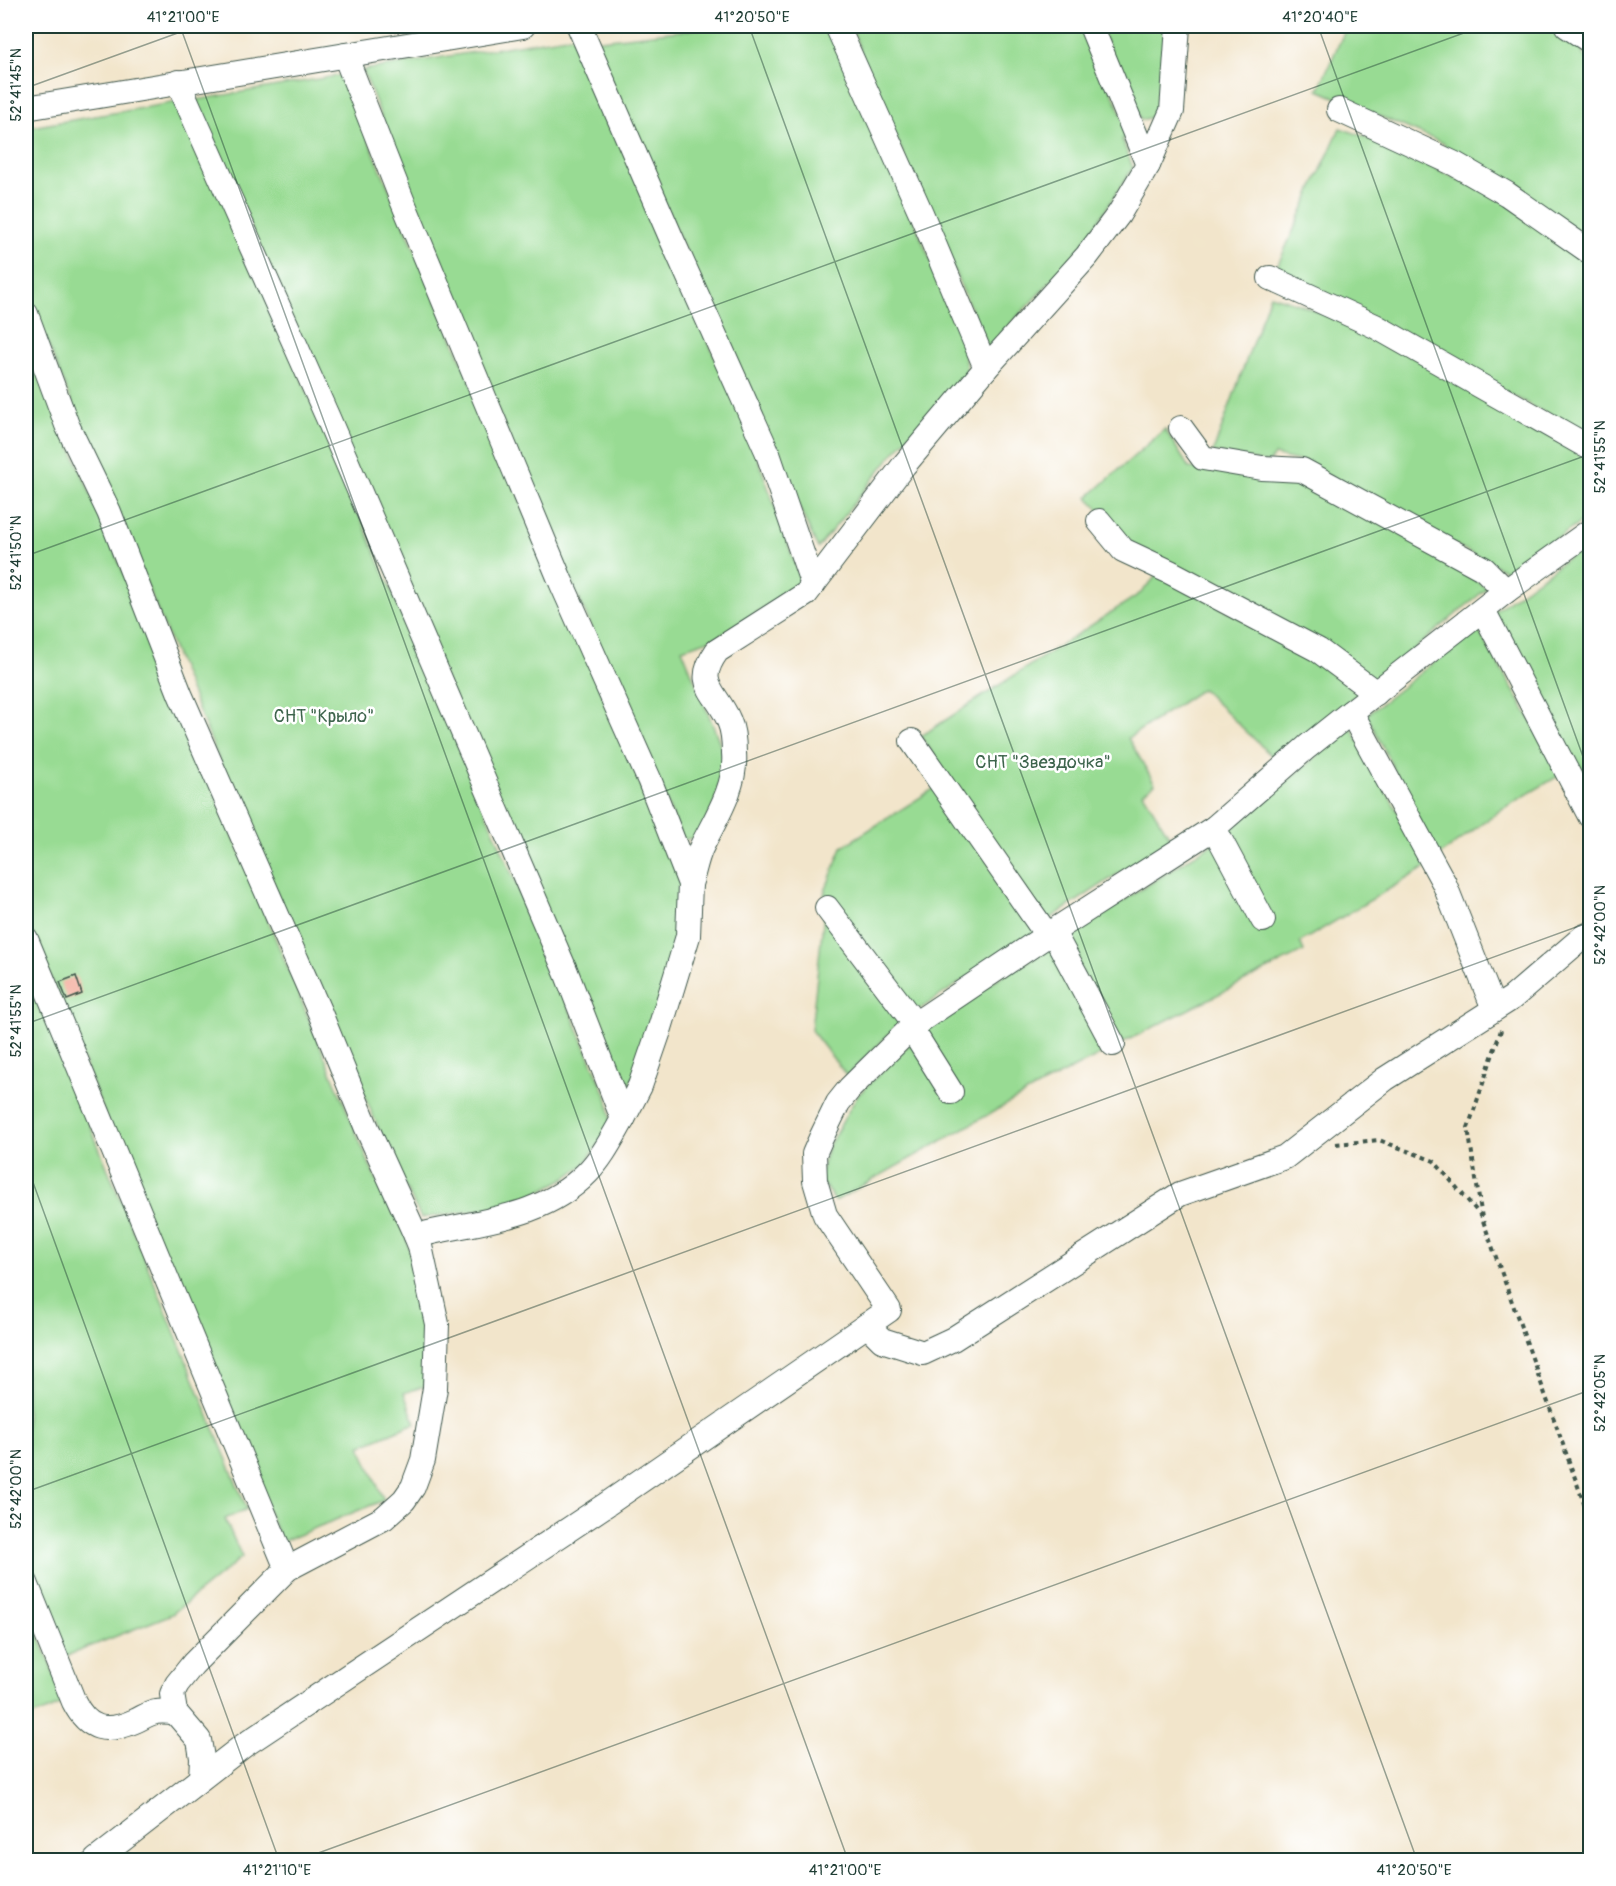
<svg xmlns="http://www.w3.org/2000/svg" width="1616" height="1886" viewBox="0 0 1616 1886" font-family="Pangolin,sans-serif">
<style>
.green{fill:#98db93;stroke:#5c8c64;stroke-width:1.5}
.building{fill:#f19c89}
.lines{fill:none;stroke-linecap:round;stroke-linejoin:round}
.minor-casing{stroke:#3f564b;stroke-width:26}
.path{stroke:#3f564b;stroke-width:4;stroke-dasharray:4.5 4.5;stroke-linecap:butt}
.minor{stroke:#fff;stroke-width:24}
.ticks{fill:none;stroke:#1f3d34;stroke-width:1.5;stroke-opacity:0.45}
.labels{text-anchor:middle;stroke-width:5;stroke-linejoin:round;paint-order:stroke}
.park-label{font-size:18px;fill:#3d644c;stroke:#fff}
.neatline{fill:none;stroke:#1f3d34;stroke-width:2}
.ticks-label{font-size:15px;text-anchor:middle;fill:#1f3d34}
</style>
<rect width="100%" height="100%" fill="#fff"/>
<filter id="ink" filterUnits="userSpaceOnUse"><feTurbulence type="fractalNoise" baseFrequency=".0167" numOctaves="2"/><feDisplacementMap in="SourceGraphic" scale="12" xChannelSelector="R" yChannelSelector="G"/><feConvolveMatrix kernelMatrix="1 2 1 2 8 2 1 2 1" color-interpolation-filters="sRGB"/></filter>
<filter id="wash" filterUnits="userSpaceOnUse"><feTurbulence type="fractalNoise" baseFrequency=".008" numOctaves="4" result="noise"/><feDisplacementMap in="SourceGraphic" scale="24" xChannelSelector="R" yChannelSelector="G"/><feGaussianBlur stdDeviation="1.35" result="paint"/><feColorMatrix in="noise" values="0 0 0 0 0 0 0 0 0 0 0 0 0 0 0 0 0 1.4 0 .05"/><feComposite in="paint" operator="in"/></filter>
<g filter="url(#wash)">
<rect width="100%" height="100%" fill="#f2e5cb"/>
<g class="green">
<polygon points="722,26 830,26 961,331 967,374 893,454 818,548 782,471 593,41"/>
<polygon points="851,26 1084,26 1130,135 1122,139 1133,168 1077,253 988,348 875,89"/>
<polygon points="1099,26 1168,26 1167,96 1158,99 1160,115 1141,120"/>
<polygon points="1347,26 1541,26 1581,44 1583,55 1590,60 1590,241 1443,151 1445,144 1318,90"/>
<polygon points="573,36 750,436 802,584 718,637 682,649 718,738 725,762 714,806 699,836 683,840 483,376 363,70"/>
<polygon points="341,75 682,883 683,922 647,1054 624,1093 196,100"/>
<polygon points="177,102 232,215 608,1100 611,1127 584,1165 567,1177 533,1195 501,1207 421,1218 394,1164 219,760 26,291 26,128"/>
<polygon points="1340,128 1363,136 1500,198 1590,263 1590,437 1276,269"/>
<polygon points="1270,295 1299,304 1381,338 1590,457 1590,516 1508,572 1390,511 1303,462 1274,455 1269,463 1213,452"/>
<polygon points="26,339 373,1173 405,1233 427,1312 425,1386 404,1393 415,1423 360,1446 384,1500 281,1542 119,1150 26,916"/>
<polygon points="1165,429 1189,468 1304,478 1446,558 1487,588 1375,682 1128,543 1088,497"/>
<polygon points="1590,542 1590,776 1582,781 1492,613"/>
<polygon points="1159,573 1301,652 1359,693 1276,760 1202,689 1128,738 1155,784 1143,793 1171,839 1045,922 921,736 1141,593"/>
<polygon points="1477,628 1562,774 1502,809 1437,857 1367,715"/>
<polygon points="1351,727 1428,866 1300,942 1304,951 1120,1044 1064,939 1215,842"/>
<polygon points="938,786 1036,932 914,1013 824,894 842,847"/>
<polygon points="824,914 903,1020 847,1076 811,1030"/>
<polygon points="1052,947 1108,1051 1041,1085 835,1201 819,1178 828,1147 857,1096 921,1033 987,985"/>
<polygon points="26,963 84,1111 247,1509 225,1519 242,1557 172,1614 66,1656 26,1552"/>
<polygon points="26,1601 65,1703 26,1719"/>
</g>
<g id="blocks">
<polygon class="building" points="76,976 82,994 67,1000 60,982"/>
</g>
</g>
<g filter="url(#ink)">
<use href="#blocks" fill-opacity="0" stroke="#3f564b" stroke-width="1.5"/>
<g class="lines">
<defs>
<g id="minor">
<polyline points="579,26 673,242 767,451 813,585"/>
<polyline points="1567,26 1590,41"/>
<polyline points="345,55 402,200 561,582 649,779 690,884 688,936 660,1028 640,1086 623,1119"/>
<path d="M178 82 328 418 566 972 623 1119C612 1138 602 1158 587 1173 540 1221 476 1220 416 1236"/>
<polyline points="26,108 523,26"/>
<polyline points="1339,110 1455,164 1507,194 1590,252"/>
<polyline points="1148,165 1172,111 1178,26"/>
<polyline points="1270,278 1375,326 1590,448"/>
<polyline points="26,314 67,425 109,512 180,694 320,1013 366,1126 416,1236 420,1246 437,1324 435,1388 423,1460 413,1487 404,1500 384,1518 287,1569 193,1664 177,1684 172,1694 175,1712 199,1740 202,1758 201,1778"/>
<polyline points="986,368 1087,256 1119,214 1148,165 1091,26"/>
<polyline points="1181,428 1203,458 1262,468 1302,470 1484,569 1506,591"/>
<polyline points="1099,521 1123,550 1170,572 1318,650 1376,693"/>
<polyline points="1483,610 1590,816"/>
<polyline points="1351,712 1444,883 1494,1009"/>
<polyline points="912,741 1047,935"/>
<polyline points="1214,828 1263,920"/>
<path d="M690 884C694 872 696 859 701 848 715 819 737 787 734 753 734 743 733 730 729 721 716 690 693 685 717 651L806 594 904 465 986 368 921 213 837 26"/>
<polyline points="827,908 915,1024"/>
<polyline points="1053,932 1113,1044"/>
<polyline points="26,939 287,1569"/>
<polyline points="911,1028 951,1092"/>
<polyline points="867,1325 882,1340 923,1353 953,1339 1180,1194 1285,1157 1385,1079 1512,998 1583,937 1590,934"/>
<path d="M26 1583 74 1702C88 1730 106 1734 135 1721 142 1718 149 1713 156 1712 162 1711 169 1712 175 1712"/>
<polyline points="96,1860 243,1746 607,1504 889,1310 825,1215 815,1181 814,1154 821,1138 838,1103 850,1088 915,1024 1058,928 1214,828 1307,747 1351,712 1506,591 1590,531"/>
</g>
</defs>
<use href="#minor" class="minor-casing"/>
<g class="path">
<polyline points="1501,1030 1468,1128 1482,1218 1590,1520"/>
<polyline points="1336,1144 1379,1140 1434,1161 1482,1217"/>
</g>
<use href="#minor" class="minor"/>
</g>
</g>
<path class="ticks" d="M180 26 848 1860M749 26 1417 1860M1318 26 1590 776M26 88 197 26M26 556 1483 26M26 1024 1590 454M26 1163 279 1860M26 1492 1590 922M299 1860 1590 1390M1585 1860 1590 1859"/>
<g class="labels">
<g class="park-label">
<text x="324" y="722">СНТ "Крыло"</text>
<text x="1043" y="768">СНТ "Звездочка"</text>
</g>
</g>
<rect width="1616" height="1886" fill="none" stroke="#fff" stroke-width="66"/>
<rect x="33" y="33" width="1550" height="1820" class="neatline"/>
<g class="ticks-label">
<text x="183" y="22">41°21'00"E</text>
<text x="752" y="22">41°20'50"E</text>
<text x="1320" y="22">41°20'40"E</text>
<text transform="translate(16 85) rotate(-90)" y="5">52°41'45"N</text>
<text transform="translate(1600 457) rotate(-90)" y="5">52°41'55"N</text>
<text transform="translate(16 553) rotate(-90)" y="5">52°41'50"N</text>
<text transform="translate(1600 925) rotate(-90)" y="5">52°42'00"N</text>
<text transform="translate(16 1021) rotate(-90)" y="5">52°41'55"N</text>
<text transform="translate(1600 1393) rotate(-90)" y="5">52°42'05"N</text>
<text transform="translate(16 1489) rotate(-90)" y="5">52°42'00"N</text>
<text x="277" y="1875">41°21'10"E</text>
<text x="845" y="1875">41°21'00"E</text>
<text x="1414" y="1875">41°20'50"E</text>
</g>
</svg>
